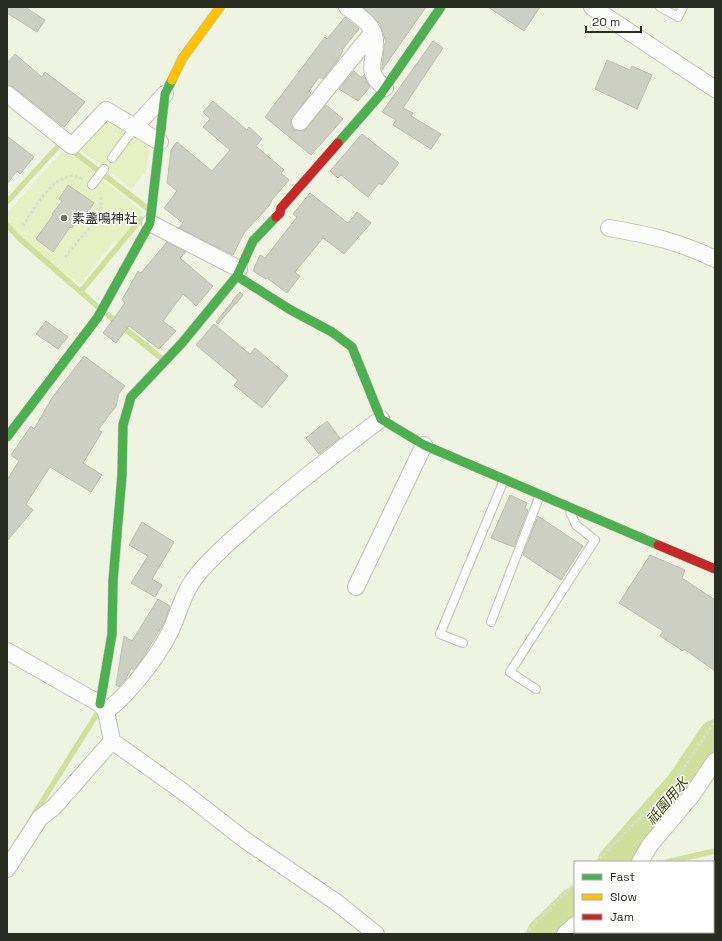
<svg xmlns="http://www.w3.org/2000/svg" width="722" height="941" viewBox="0 0 722 941" font-family="'Space Grotesk','Noto Sans JP',sans-serif">
<style>
.green{fill:#e6f1c3}
.lines{fill:none;stroke-linecap:round;stroke-linejoin:round}
.stream{stroke:#d1df9d;stroke-width:5.5}
.river{stroke:#d1df9d;stroke-width:33}
.building{fill:#cccfc2;stroke:#babdb0}
.lane-casing{stroke:#bfc3b6;stroke-width:10}
.street-casing{stroke:#bfc3b6;stroke-width:18}
.fast-casing{stroke:#bfc3b6;stroke-width:10}
.slow-casing{stroke:#bfc3b6;stroke-width:10}
.jam-casing{stroke:#bfc3b6;stroke-width:10}
.path{stroke:#dbdcd8;stroke-width:2.5;stroke-dasharray:3 2;stroke-linecap:butt}
.lane{stroke:#fcfdfb;stroke-width:8}
.street{stroke:#fcfdfb;stroke-width:16}
.fast{stroke:#4caf50;stroke-width:9}
.slow{stroke:#ffc107;stroke-width:9}
.jam{stroke:#c62828;stroke-width:9}
.poi-dot{fill:#6e7265;stroke:#fff;stroke-width:1.5}
.labels{text-anchor:middle;stroke-width:3;stroke-linejoin:round;paint-order:stroke}
.poi-label{font-size:13px;fill:#292c21;stroke:#fff;text-anchor:start}
.water-label{font-size:14px;font-style:italic;fill:#3a4300;stroke:#fff}
</style>
<rect width="100%" height="100%" fill="#eef3e2"/>
<g class="green">
<polygon points="106,113 151,141 146,171 132,189 76,147"/>
<path d="M65 148 143 212 118 243 114 241 81 284C62 273 7 236 7 213Z"/>
</g>
<g class="lines">
<g class="stream">
<polyline points="70,149 147,208"/>
<polyline points="7,202 62,142"/>
<polyline points="7,225 20,239 98,307"/>
<polyline points="81,291 141,219"/>
<polyline points="108,315 161,358"/>
<polyline points="33,816 97,714"/>
<polyline points="667,862 715,851"/>
</g>
<g class="river">
<polyline points="614,862 682,785 715,736"/>
<polyline points="543,934 575,903"/>
</g>
</g>
<g class="building">
<polygon points="7,7 25,7 45,20 37,32 7,13"/>
<polygon points="363,7 426,7 382,70 384,45 386,42 380,24"/>
<polygon points="488,7 540,7 524,31"/>
<polygon points="345,17 359,29 342,50 343,51 339,58 323,79 319,77 309,91 311,93 291,120 291,126 294,130 304,131 326,105 343,119 311,155 265,117 325,37 327,39"/>
<polygon points="433,41 443,48 403,108 413,113 411,116 441,134 431,149 393,125 396,120 382,112"/>
<polygon points="15,54 42,77 45,72 85,102 64,127 13,87 7,85 7,63"/>
<polygon points="607,60 630,70 632,66 652,75 637,109 595,89"/>
<polygon points="354,71 362,78 364,75 370,87 358,101 339,89"/>
<polygon points="213,101 247,130 249,127 262,139 256,146 284,170 281,173 289,180 272,200 269,206 244,233 233,255 179,228 183,223 164,208 177,191 167,183 171,150 177,142 212,171 230,150 203,127 210,119 203,112"/>
<polygon points="362,134 399,163 382,185 379,183 368,197 341,175 338,178 330,171"/>
<polygon points="7,136 34,157 20,174 17,171 7,184"/>
<polygon points="68,185 94,203 84,217 81,215 72,228 70,227 53,252 36,239 53,215 52,214 62,201 59,199"/>
<polygon points="310,193 348,223 357,212 371,223 344,254 323,238 295,272 300,276 287,293 267,278 266,279 253,271 260,255 265,258 297,217 293,214"/>
<polygon points="167,242 186,252 180,258 213,286 196,306 183,294 163,321 176,331 159,349 129,326 116,343 103,333 125,303 122,300 138,271 141,273"/>
<polygon points="240,292 243,295 236,304 232,301"/>
<polygon points="232,302 235,304 218,324 216,322"/>
<polygon points="46,321 68,337 58,349 36,334"/>
<polygon points="214,324 250,354 255,348 288,376 262,408 234,385 238,380 196,345"/>
<polygon points="84,356 125,386 119,393 116,406 98,430 102,432 83,463 102,475 91,492 50,467 26,504 33,510 7,541 7,480 19,461 11,455 31,426 34,429 52,398"/>
<polygon points="327,421 340,438 319,454 306,438"/>
<polygon points="510,495 527,503 525,508 528,510 514,547 491,538"/>
<polygon points="538,516 583,546 561,580 523,555"/>
<polygon points="142,522 174,542 152,579 162,585 155,597 131,583 148,556 129,545"/>
<polygon points="650,555 685,570 682,578 715,600 715,671 684,649 683,651 660,636 663,631 619,603"/>
<polygon points="158,599 170,606 164,623 142,659 134,670 131,668 126,679 119,687 116,685 124,636 132,641"/>
</g>
<g class="lines">
<defs>
<g id="lane">
<polyline points="660,7 678,17 683,7"/>
<polyline points="112,158 135,127"/>
<polyline points="92,185 104,169"/>
<polyline points="491,622 540,495"/>
<polyline points="463,643 440,634 504,480"/>
<polyline points="536,689 510,672 595,540 576,525 570,512"/>
</g>
<g id="street">
<path d="M347 7C358 15 374 25 375 40 376 62 363 71 385 88"/>
<polyline points="592,7 715,89"/>
<polyline points="7,94 72,146 106,110 160,142"/>
<polyline points="300,122 373,32"/>
<polyline points="135,127 165,94"/>
<polyline points="150,223 239,269"/>
<path d="M609 228C649 235 678 241 715 259"/>
<polyline points="356,587 424,445"/>
<polyline points="7,651 100,704 106,711 112,741 182,791 245,840 336,902 376,934"/>
<path d="M106 711C128 696 157 657 169 634 179 614 183 591 198 574 214 554 234 538 253 521 294 485 337 452 381 419"/>
<polyline points="640,862 650,845 692,795 715,761"/>
<polyline points="7,869 40,818 54,807 112,741"/>
<polyline points="713,887 715,887"/>
<polyline points="565,934 575,925"/>
</g>
<g id="fast">
<polyline points="338,143 381,94 441,7"/>
<polyline points="237,276 289,309 332,332 352,347 381,419 424,445 658,545"/>
<polyline points="7,437 98,317 150,223 165,94 172,80"/>
<polyline points="100,704 112,634 113,581 122,475 123,425 131,397 182,343 237,276 253,241 276,217"/>
<polyline points="713,913 715,912"/>
</g>
<g id="slow">
<polyline points="172,80 182,59 220,7"/>
<polyline points="645,934 650,932"/>
</g>
<g id="jam">
<polyline points="276,217 280,213 281,208 338,143"/>
<polyline points="658,545 715,569"/>
</g>
</defs>
<use href="#lane" class="lane-casing"/>
<use href="#street" class="street-casing"/>
<use href="#fast" class="fast-casing"/>
<use href="#slow" class="slow-casing"/>
<use href="#jam" class="jam-casing"/>
<g class="path">
<path d="M23 226C33 211 58 164 82 179"/>
<polyline points="65,257 101,214 101,195"/>
<polyline points="596,862 671,787 715,721"/>
<polyline points="525,934 575,883"/>
</g>
<use href="#lane" class="lane"/>
<use href="#street" class="street"/>
<use href="#fast" class="fast"/>
<use href="#slow" class="slow"/>
<use href="#jam" class="jam"/>
</g>
<circle class="poi-dot" cx="64" cy="218" r="4"/>
<g class="labels">
<g class="poi-label">
<text x="72" y="223">素盞鳴神社</text>
</g>
<g class="water-label">
<text transform="translate(667 801) rotate(-50)" y="5">祇園用水</text>
</g>
</g>
<rect width="722" height="941" fill="none" stroke="#292c21" stroke-width="16"/>
<rect x="574" y="861" width="140" height="72" fill="#ffffff" stroke="#a9aba6"/>
<rect x="582" y="874" width="20" height="6" fill="#4caf50" stroke="#a9aba6"/>
<text x="610" y="881" font-size="12" fill="#292c21">Fast</text>
<rect x="582" y="894" width="20" height="6" fill="#ffc107" stroke="#a9aba6"/>
<text x="610" y="901" font-size="12" fill="#292c21">Slow</text>
<rect x="582" y="914" width="20" height="6" fill="#c62828" stroke="#a9aba6"/>
<text x="610" y="921" font-size="12" fill="#292c21">Jam</text>
<path d="M586 26v6h55v-6" fill="none" stroke="#292c21" stroke-width="2"/>
<text x="592" y="26" font-size="12" fill="#292c21" stroke="#ffffff" stroke-width="3" paint-order="stroke">20 m</text>
</svg>
